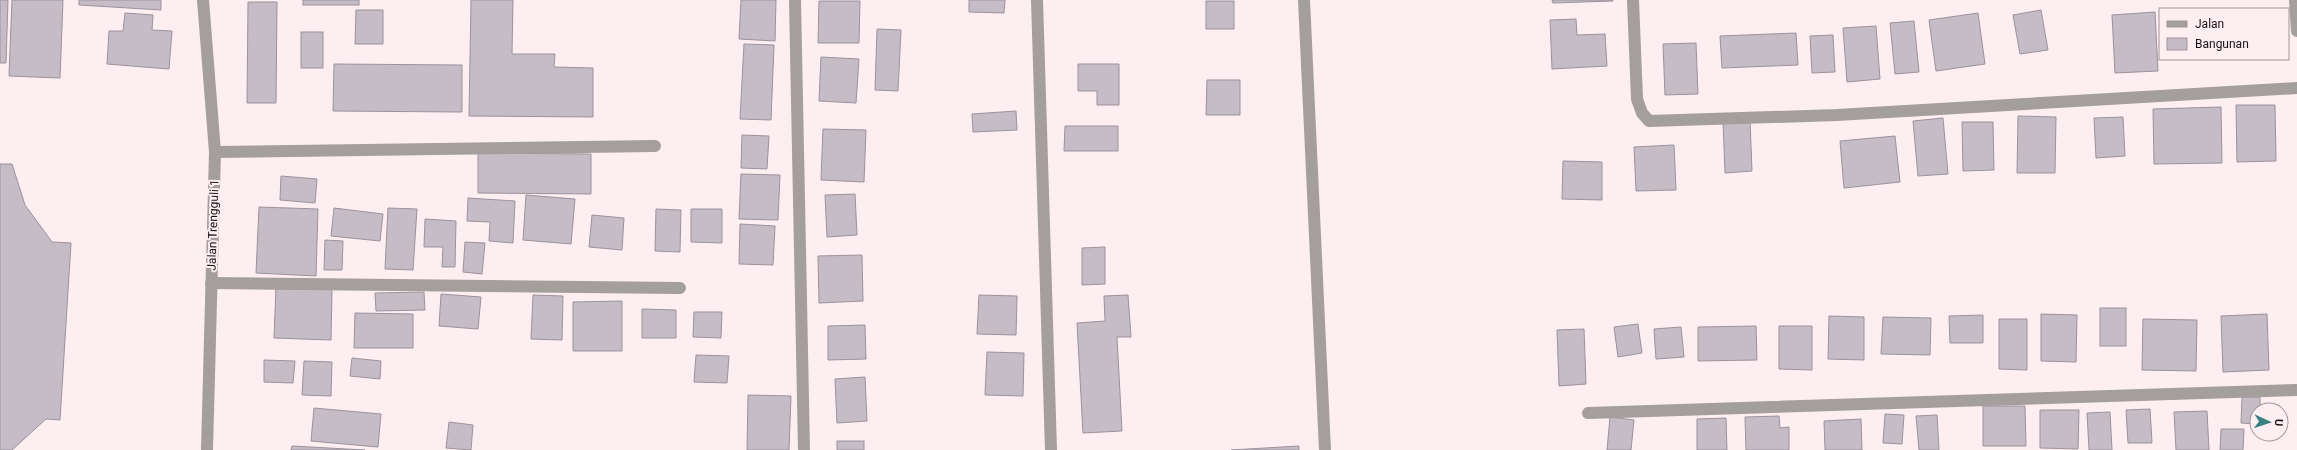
<svg xmlns="http://www.w3.org/2000/svg" width="2297" height="450" viewBox="0 0 2297 450" font-family="Roboto,sans-serif">
<style>
.building{fill:#c6bcc5;stroke:#9b929b}
.lines{fill:none;stroke-linecap:round;stroke-linejoin:round}
.minor{stroke:#a49e9c;stroke-width:12}
.labels{text-anchor:middle;stroke-width:4;stroke-linejoin:round;paint-order:stroke}
.street-label{font-size:12px;fill:#181314;stroke:#fdeef2}
</style>
<rect width="100%" height="100%" fill="#fdeef2"/>
<g class="building">
<polygon points="0,0 8,0 6,63 0,63"/>
<polygon points="12,0 63,0 60,78 9,76"/>
<polygon points="79,0 161,0 161,10 79,5"/>
<rect x="303" y="0" width="56" height="5"/>
<polygon points="471,0 513,0 512,54 555,54 554,67 593,68 593,117 469,116"/>
<polygon points="741,0 776,0 775,41 739,39"/>
<polygon points="969,0 1005,0 1004,13 969,12"/>
<polygon points="1552,0 1613,0 1613,1 1553,3"/>
<polygon points="819,1 860,1 859,43 818,43"/>
<rect x="1206" y="1" width="28" height="28"/>
<polygon points="248,2 277,2 276,103 247,103"/>
<polygon points="356,10 383,10 383,44 355,44"/>
<polygon points="2041,10 2048,50 2020,54 2013,15"/>
<polygon points="2155,12 2158,71 2115,73 2112,15"/>
<polygon points="125,13 153,15 152,30 172,31 169,69 107,64 109,31 123,31"/>
<polygon points="1978,13 1985,64 1936,71 1929,20"/>
<polygon points="1576,19 1577,35 1605,34 1607,66 1552,69 1550,20"/>
<polygon points="1914,21 1919,72 1895,74 1890,23"/>
<polygon points="1876,26 1880,79 1847,82 1843,28"/>
<polygon points="877,29 901,30 898,91 875,90"/>
<rect x="301" y="32" width="22" height="36"/>
<polygon points="1796,33 1798,65 1722,68 1720,36"/>
<polygon points="1833,35 1835,72 1812,73 1810,36"/>
<polygon points="1696,43 1698,94 1665,95 1663,44"/>
<polygon points="744,44 774,45 771,120 740,119"/>
<polygon points="821,57 859,59 856,103 819,101"/>
<polygon points="334,64 462,65 462,112 333,111"/>
<polygon points="1078,64 1119,64 1119,105 1097,105 1097,91 1078,91"/>
<polygon points="1207,80 1240,80 1240,115 1206,115"/>
<polygon points="2236,105 2275,105 2276,161 2237,162"/>
<polygon points="2221,107 2222,163 2154,164 2153,109"/>
<polygon points="1016,111 1017,130 973,132 972,114"/>
<polygon points="2018,116 2056,117 2055,173 2017,173"/>
<polygon points="2123,117 2125,156 2096,158 2094,118"/>
<polygon points="1943,118 1948,174 1918,176 1913,121"/>
<polygon points="1750,120 1752,171 1725,173 1723,121"/>
<polygon points="1962,122 1993,122 1994,170 1963,171"/>
<polygon points="1065,126 1118,126 1118,151 1064,151"/>
<polygon points="823,129 866,130 864,182 821,180"/>
<polygon points="742,135 769,136 767,169 741,168"/>
<polygon points="1895,136 1900,182 1844,188 1840,141"/>
<polygon points="1674,145 1676,190 1636,191 1634,147"/>
<polygon points="478,153 591,154 591,194 478,193"/>
<polygon points="1563,161 1602,162 1602,200 1562,199"/>
<polygon points="0,164 12,164 25,205 52,242 71,243 60,420 46,419 12,450 0,450"/>
<polygon points="741,174 780,175 778,220 739,219"/>
<polygon points="281,176 317,179 315,203 280,200"/>
<polygon points="855,194 857,235 827,237 825,195"/>
<polygon points="526,195 575,199 571,244 523,240"/>
<polygon points="468,198 515,201 513,243 489,241 490,222 467,221"/>
<polygon points="259,207 318,209 316,276 256,273"/>
<polygon points="334,208 383,214 380,241 331,236"/>
<polygon points="388,208 417,209 413,270 385,269"/>
<polygon points="656,209 681,210 680,252 655,251"/>
<polygon points="691,209 722,209 722,243 691,242"/>
<polygon points="592,215 624,218 622,250 589,247"/>
<polygon points="425,219 456,221 455,267 442,267 443,247 424,247"/>
<polygon points="740,224 775,226 773,265 739,264"/>
<polygon points="325,240 343,241 342,270 324,270"/>
<polygon points="465,242 485,243 482,274 463,272"/>
<polygon points="1105,247 1105,284 1082,285 1082,248"/>
<polygon points="862,255 863,301 819,303 818,256"/>
<polygon points="276,288 332,289 331,340 274,338"/>
<polygon points="424,292 425,310 376,311 375,293"/>
<polygon points="441,294 481,297 478,329 439,326"/>
<polygon points="533,295 563,296 562,340 531,339"/>
<polygon points="979,295 1017,296 1016,335 977,334"/>
<polygon points="1128,295 1131,337 1117,337 1122,431 1083,433 1077,323 1105,321 1104,296"/>
<polygon points="622,301 622,351 573,351 573,302"/>
<rect x="2100" y="308" width="26" height="38"/>
<polygon points="642,309 676,310 676,338 642,338"/>
<polygon points="694,312 722,312 721,338 693,337"/>
<polygon points="355,313 413,314 413,348 354,348"/>
<polygon points="2041,314 2077,315 2076,362 2041,361"/>
<polygon points="2267,314 2269,370 2223,372 2221,316"/>
<polygon points="1983,315 1983,343 1950,343 1949,316"/>
<polygon points="1829,316 1864,317 1864,360 1828,359"/>
<polygon points="1883,317 1931,318 1930,355 1881,354"/>
<polygon points="1999,319 2027,319 2027,370 1999,369"/>
<polygon points="2143,319 2197,320 2196,371 2142,370"/>
<polygon points="1638,324 1642,353 1618,357 1614,327"/>
<polygon points="865,325 866,359 828,360 828,326"/>
<polygon points="1756,326 1757,360 1698,361 1698,327"/>
<polygon points="1779,326 1812,326 1812,370 1779,369"/>
<polygon points="1681,327 1684,357 1656,359 1654,329"/>
<polygon points="1584,329 1586,384 1559,386 1557,330"/>
<polygon points="987,352 1024,353 1023,396 985,395"/>
<polygon points="696,355 729,356 727,383 694,382"/>
<polygon points="352,358 381,361 380,379 350,376"/>
<polygon points="264,360 295,361 293,383 264,382"/>
<polygon points="304,361 332,362 331,396 302,395"/>
<polygon points="865,377 867,421 837,423 835,379"/>
<polygon points="748,395 791,396 789,450 747,450"/>
<polygon points="2242,397 2260,397 2260,410 2257,410 2257,424 2241,423"/>
<polygon points="1983,406 2025,406 2026,446 1983,446"/>
<polygon points="314,408 381,414 378,447 311,441"/>
<polygon points="2150,409 2152,443 2128,443 2126,410"/>
<polygon points="2040,410 2079,410 2078,449 2040,448"/>
<polygon points="2207,411 2209,450 2176,450 2174,412"/>
<polygon points="2110,412 2112,450 2089,450 2087,413"/>
<polygon points="1885,414 1904,415 1902,444 1883,443"/>
<polygon points="1937,415 1939,450 1919,450 1916,416"/>
<polygon points="1779,416 1780,428 1789,427 1789,450 1746,450 1745,417"/>
<polygon points="1610,417 1634,420 1631,450 1607,450"/>
<polygon points="1726,418 1727,450 1697,450 1697,419"/>
<polygon points="1861,419 1862,450 1825,450 1824,421"/>
<polygon points="449,422 473,425 471,450 446,448"/>
<polygon points="2221,429 2244,429 2243,450 2220,450"/>
<rect x="837" y="441" width="27" height="9"/>
<polygon points="292,446 365,450 291,450"/>
<polygon points="1299,446 1299,450 1231,450"/>
</g>
<g class="lines">
<g class="minor">
<polyline points="203,0 215,152 207,450"/>
<polyline points="795,0 804,450"/>
<polyline points="1037,0 1051,450"/>
<polyline points="1304,0 1325,450"/>
<polyline points="1633,0 1637,99 1642,113 1649,121 1837,115 2297,88"/>
<polyline points="2295,0 2297,31"/>
<polyline points="215,152 655,146"/>
<polyline points="211,283 680,288"/>
<polyline points="1588,413 2297,390"/>
</g>
</g>
<g class="labels">
<g class="street-label">
<text transform="translate(213 225) rotate(-88)" y="4">Jalan Trengguli 1</text>
</g>
</g>
<rect x="2159" y="8" width="130" height="52" fill="#fdeef2" stroke="#a19699"/>
<rect x="2167" y="21" width="20" height="6" fill="#a49e9c" stroke="#a19699"/>
<text x="2195" y="28" font-size="12" fill="#181314">Jalan</text>
<rect x="2167" y="38" width="20" height="12" fill="#c6bcc5" stroke="#a19699"/>
<text x="2195" y="48" font-size="12" fill="#181314">Bangunan</text>
<g transform="translate(2269 422) rotate(93)"><circle r="19" fill="#fdeef2" stroke="#a19699"/>
<path d="M0-3L7 15L0 10L-7 15Z" fill="#388182"/>
<text y="-6" font-size="11" font-weight="bold" text-anchor="middle" fill="#181314">U</text>
</g>
</svg>
